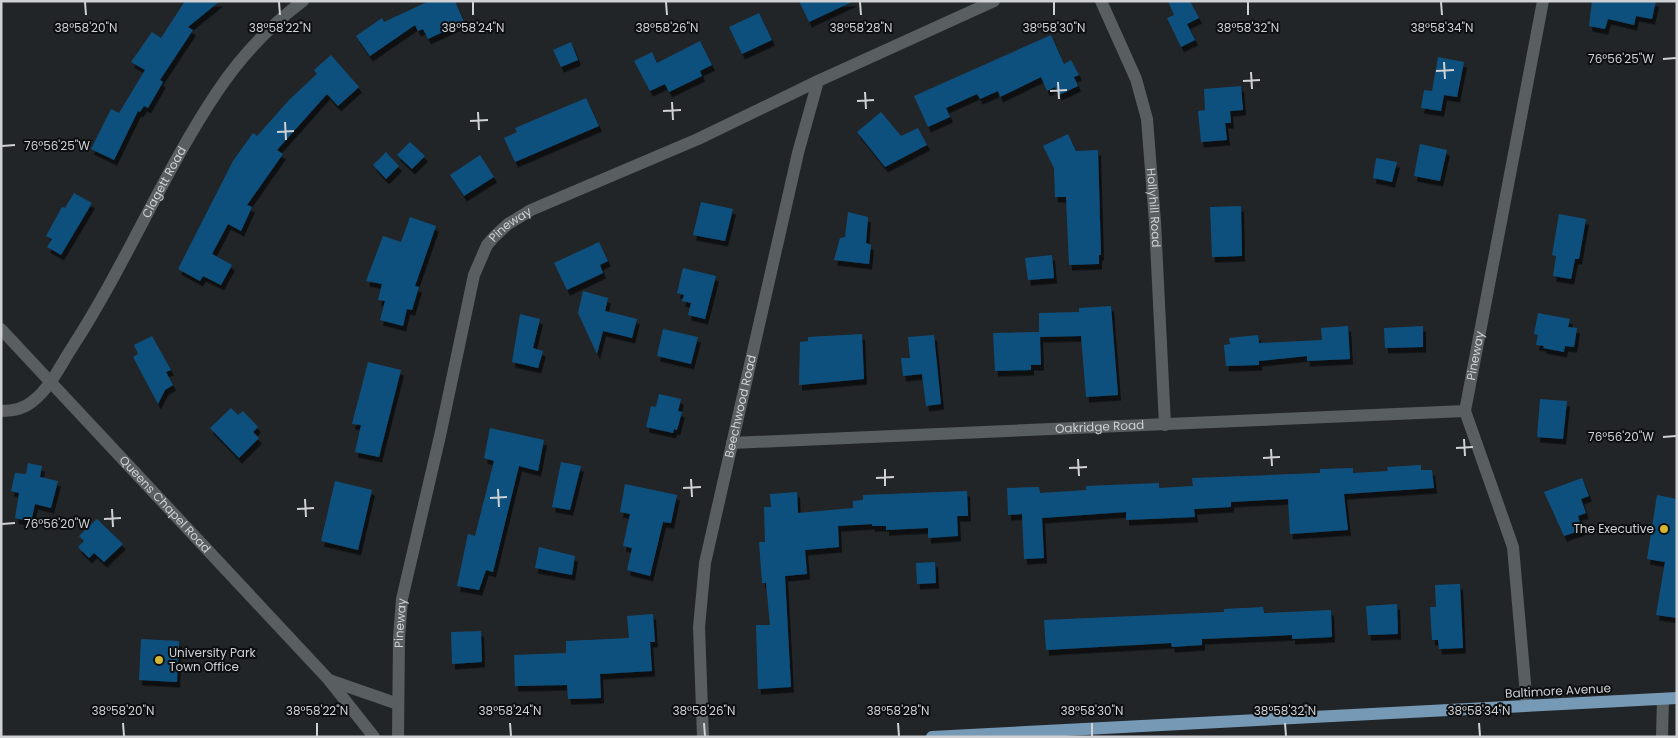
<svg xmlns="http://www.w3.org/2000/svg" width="1678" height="738" viewBox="0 0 1678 738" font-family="Poppins,sans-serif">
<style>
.building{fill:#10507d;filter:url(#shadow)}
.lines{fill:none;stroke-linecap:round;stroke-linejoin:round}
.minor{stroke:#595e61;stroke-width:12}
.major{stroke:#7699b6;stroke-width:12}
.ticks{fill:none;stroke:#cfd1d4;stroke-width:2}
.poi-dot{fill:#d4b635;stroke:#0c0e0f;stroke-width:2}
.labels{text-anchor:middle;stroke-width:4;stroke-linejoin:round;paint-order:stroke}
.street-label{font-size:12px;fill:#cfd1d4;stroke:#0c0e0f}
.poi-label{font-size:12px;fill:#cfd1d4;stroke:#0c0e0f;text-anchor:end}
.ticks-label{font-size:12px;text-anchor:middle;fill:#cfd1d4;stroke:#0c0e0f;stroke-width:4;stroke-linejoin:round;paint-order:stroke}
</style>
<defs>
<filter id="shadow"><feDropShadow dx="3" dy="5.5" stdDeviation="0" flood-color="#0009"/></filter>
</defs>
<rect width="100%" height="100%" fill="#212528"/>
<g class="building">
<polygon points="185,1 220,1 188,27 193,30 160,80 163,82 148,108 144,106 140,112 138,111 114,160 91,149 111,109 119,113 145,70 131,62 152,32 161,38"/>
<polygon points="429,1 455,1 464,22 428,39 423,29 418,31 415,25 370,56 356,36 382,18 384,22"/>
<polygon points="799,1 854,1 809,22"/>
<polygon points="1168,1 1190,1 1199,18 1187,24 1195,40 1181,47 1167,18 1174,15"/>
<polygon points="1592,1 1656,1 1652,19 1636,16 1634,25 1608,19 1605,29 1589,26"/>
<polygon points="759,13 772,40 742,54 729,27"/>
<polygon points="1051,35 1064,64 1071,60 1079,75 1074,77 1078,86 1059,95 1055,87 1047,91 1041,77 1000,97 998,91 980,99 977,94 946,108 950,117 928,127 914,96"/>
<polygon points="700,41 712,65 700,71 702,76 669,92 665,84 650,91 634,61 652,52 657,63"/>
<polygon points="571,42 578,60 561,67 553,50"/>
<polygon points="331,55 359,87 338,106 327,94 277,150 283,154 247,205 252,207 241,231 228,224 212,254 232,265 221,285 203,276 200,281 178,269 233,161 253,133 257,136 290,99 317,74 314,70"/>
<polygon points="1438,57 1464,62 1457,97 1444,95 1441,111 1421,108 1424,90 1432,91"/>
<polygon points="1241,86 1243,110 1230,111 1231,123 1225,123 1227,140 1201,142 1198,111 1205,110 1204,89"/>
<polygon points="586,98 599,126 515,162 504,138 517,132 515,128"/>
<polygon points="881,112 901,136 918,128 927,145 885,167 857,132"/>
<polygon points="1068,134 1076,151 1098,150 1101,255 1099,255 1099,264 1069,265 1066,197 1055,197 1054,168 1043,146"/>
<polygon points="410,142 425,156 412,169 397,155"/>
<polygon points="1420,144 1447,150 1440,181 1414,176"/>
<polygon points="386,152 399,166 386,179 373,165"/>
<polygon points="480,155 494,177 464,196 450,175"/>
<polygon points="1376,158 1397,162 1392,182 1373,178"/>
<polygon points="74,193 92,203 61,255 47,247 52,239 46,236 62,207 65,208"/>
<polygon points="701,202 733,209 725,241 693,235"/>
<polygon points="1241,206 1242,256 1212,257 1210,207"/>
<polygon points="848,212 868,217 866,243 871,245 869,264 834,260 840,238 845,237"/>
<polygon points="1559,214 1586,219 1579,259 1575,259 1571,279 1553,276 1556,256 1552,255"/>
<polygon points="410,217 436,226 415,286 419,287 412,310 407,309 403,326 380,320 385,301 378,300 382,284 366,281 383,236 401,242"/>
<polygon points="599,242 608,261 600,265 603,273 567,290 554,263"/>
<polygon points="1052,255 1054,278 1028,280 1025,258"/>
<polygon points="683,268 716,276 705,319 688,315 691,303 682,301 684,295 677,293"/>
<polygon points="583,291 608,298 605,311 637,319 632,338 603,331 597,354 578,313"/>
<polygon points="1111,306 1118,395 1086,397 1081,336 1040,337 1041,365 1031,365 1031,370 995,371 993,333 1039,332 1039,313 1079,312 1079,308"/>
<polygon points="1538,313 1570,319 1568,327 1577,328 1574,347 1565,346 1564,352 1543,348 1544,346 1536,345 1538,335 1534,334"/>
<polygon points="520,314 540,319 533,348 543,351 538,368 512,362"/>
<polygon points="1348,326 1350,359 1307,361 1307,356 1259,361 1259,365 1226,366 1224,345 1230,344 1229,338 1258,335 1259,343 1322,340 1321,328"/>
<polygon points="1423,326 1423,347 1385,348 1384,328"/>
<polygon points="663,329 698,337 691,364 657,356"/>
<polygon points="862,334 864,379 799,385 800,342 808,341 808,337"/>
<polygon points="934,335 941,404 926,406 922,374 903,376 901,358 910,358 908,337"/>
<polygon points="152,336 171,370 166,372 173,385 165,390 158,404 133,357 138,354 134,345"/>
<polygon points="368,362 401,370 379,457 355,452 361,425 352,424"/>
<polygon points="659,394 681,399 678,411 682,412 677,430 674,429 673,433 646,427 651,406 656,407"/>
<polygon points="1540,399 1567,401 1563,439 1537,437"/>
<polygon points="231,408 238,415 243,411 258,427 253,432 259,438 239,458 210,428"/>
<polygon points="490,428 544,440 538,471 519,466 493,572 486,570 479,590 457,586 468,534 475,536 494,461 484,458"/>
<polygon points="561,462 581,466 570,510 552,507"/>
<polygon points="28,463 42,466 40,477 58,481 51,508 35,504 31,522 15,518 19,493 11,491 15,473 26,474"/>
<polygon points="1421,465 1421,470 1432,470 1434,488 1344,494 1348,530 1290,534 1288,499 1231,502 1231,507 1194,509 1195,517 1126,520 1126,512 1042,518 1044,558 1024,559 1022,514 1008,515 1007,488 1039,487 1040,493 1086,490 1086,486 1159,483 1159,488 1193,486 1192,478 1320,473 1320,469 1353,468 1353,473 1388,471 1387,467"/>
<polygon points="1582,478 1589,496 1581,499 1586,513 1578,516 1582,530 1564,536 1544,492"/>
<polygon points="335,481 372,490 358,550 321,541"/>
<polygon points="625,484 677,495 671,523 663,522 650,576 627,570 632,548 623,546 630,514 620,512"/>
<polygon points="967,491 968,516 957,516 958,536 928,538 928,528 886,530 886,526 872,526 872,524 838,526 839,547 805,550 807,574 785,576 791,687 758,689 756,625 770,625 766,583 762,583 759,542 765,542 764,507 771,507 770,494 797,492 798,513 853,508 853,501 863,500 863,495"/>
<polygon points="1657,495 1677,499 1677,618 1656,615 1665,562 1647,559"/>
<polygon points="97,519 123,544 104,562 94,553 89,558 78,547 84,541 79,536"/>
<polygon points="539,547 575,556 572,575 535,568"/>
<polygon points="935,562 936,583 917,584 916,563"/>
<polygon points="1460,584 1463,648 1439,649 1438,640 1432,640 1430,607 1436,607 1435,585"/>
<polygon points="1397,604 1398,634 1368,635 1366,606"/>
<polygon points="1263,607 1264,613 1331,610 1332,637 1292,639 1292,635 1202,639 1202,645 1172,647 1171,643 1046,650 1044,620 1224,612 1224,609"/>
<polygon points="653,614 655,642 650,642 652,671 600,674 601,698 568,699 567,685 515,686 514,655 566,653 566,641 629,638 627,616"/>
<polygon points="481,631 482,662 452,664 451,632"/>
<polygon points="141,639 179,641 177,682 139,680"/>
</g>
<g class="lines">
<g class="minor">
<path id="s1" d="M1101 1 1136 79 1147 119 1155 222 1165 425"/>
<path id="s2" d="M1 329 329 680 374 737"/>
<path id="s3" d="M1 411C13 411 24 409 33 401 51 387 61 364 73 346 126 264 163 173 217 92 241 56 268 27 303 1"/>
<path id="s4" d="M732 443 1465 411"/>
<polyline points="329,680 398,704"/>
<path id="s5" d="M1527 706 1513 547 1465 411 1543 1"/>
<path id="s6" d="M398 737 399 638 402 599 440 436 474 275 487 245 494 237 508 224 531 210 698 139 818 81 994 1"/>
<path id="s7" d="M703 737 699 627 705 563 798 153 818 81"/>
<polyline points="1662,737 1663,699"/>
</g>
<polyline class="major" points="932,737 1677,698"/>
</g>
<path class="ticks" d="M85 2 86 15M279 2 280 15M473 2V15M666 2 667 15M860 2 861 15M1054 2V15M1248 2V15M1441 2 1442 15M1663 59 1676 58M1444 62 1445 79M1436 71 1454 70M1251 72 1252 89M1243 81 1260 80M1058 82 1059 99M1050 91 1067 90M865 92 866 109M857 101 874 100M672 102 673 120M663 111 681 110M478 112 479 130M470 121 488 120M285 122 286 140M277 132 294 131M2 146 15 145M1663 437 1676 436M1464 439 1465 456M1456 448 1473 447M1271 449 1272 466M1263 458 1280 457M1078 459 1079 476M1069 468 1087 467M885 469V486M876 478 894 477M691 479 692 497M683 488 701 487M498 489 499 507M490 498 507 497M305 499 306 517M112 509 113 527M297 509 314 508M104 519 121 518M2 524 15 523M123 723 124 736M317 723V736M510 723 511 736M704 723 705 736M898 723 899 736M1092 723V736M1285 723 1286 736M1479 723 1480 736"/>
<g class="poi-dot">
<circle cx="1664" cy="529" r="5"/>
<circle cx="159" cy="660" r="5"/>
</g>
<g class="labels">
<g class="street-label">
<text dy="4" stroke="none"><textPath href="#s3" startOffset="290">Clagett Road</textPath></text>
<text dy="4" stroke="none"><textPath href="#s1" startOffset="216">Hollyhill Road</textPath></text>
<text dy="4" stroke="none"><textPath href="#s6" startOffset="534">Pineway</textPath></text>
<text dy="4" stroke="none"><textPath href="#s5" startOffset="360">Pineway</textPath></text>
<text dy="4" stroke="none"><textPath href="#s7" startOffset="335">Beechwood Road</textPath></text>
<text dy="4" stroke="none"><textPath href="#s4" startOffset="368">Oakridge Road</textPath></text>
<text dy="4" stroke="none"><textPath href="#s2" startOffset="240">Queens Chapel Road</textPath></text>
<text dy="4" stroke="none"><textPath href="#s6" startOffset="114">Pineway</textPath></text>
<text transform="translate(1558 691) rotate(-3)" y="4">Baltimore Avenue</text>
</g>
<g class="poi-label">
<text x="1654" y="533">The Executive</text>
<text x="169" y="657" text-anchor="start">University Park<tspan x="169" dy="14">Town Office</tspan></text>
</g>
</g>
<g class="ticks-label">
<text x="86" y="32">38°58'20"N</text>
<text x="280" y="32">38°58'22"N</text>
<text x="473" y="32">38°58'24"N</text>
<text x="667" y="32">38°58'26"N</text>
<text x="861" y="32">38°58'28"N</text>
<text x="1054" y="32">38°58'30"N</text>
<text x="1248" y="32">38°58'32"N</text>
<text x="1442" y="32">38°58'34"N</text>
<text x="1621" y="63">76°56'25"W</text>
<text x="57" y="150">76°56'25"W</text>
<text x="1621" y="441">76°56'20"W</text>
<text x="57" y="528">76°56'20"W</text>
<text x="123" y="715">38°58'20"N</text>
<text x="317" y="715">38°58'22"N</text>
<text x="510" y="715">38°58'24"N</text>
<text x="704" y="715">38°58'26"N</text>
<text x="898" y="715">38°58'28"N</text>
<text x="1092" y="715">38°58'30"N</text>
<text x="1285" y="715">38°58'32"N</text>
<text x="1479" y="715">38°58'34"N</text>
</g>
<rect width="1678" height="738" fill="none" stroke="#cfd1d4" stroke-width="5"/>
</svg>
